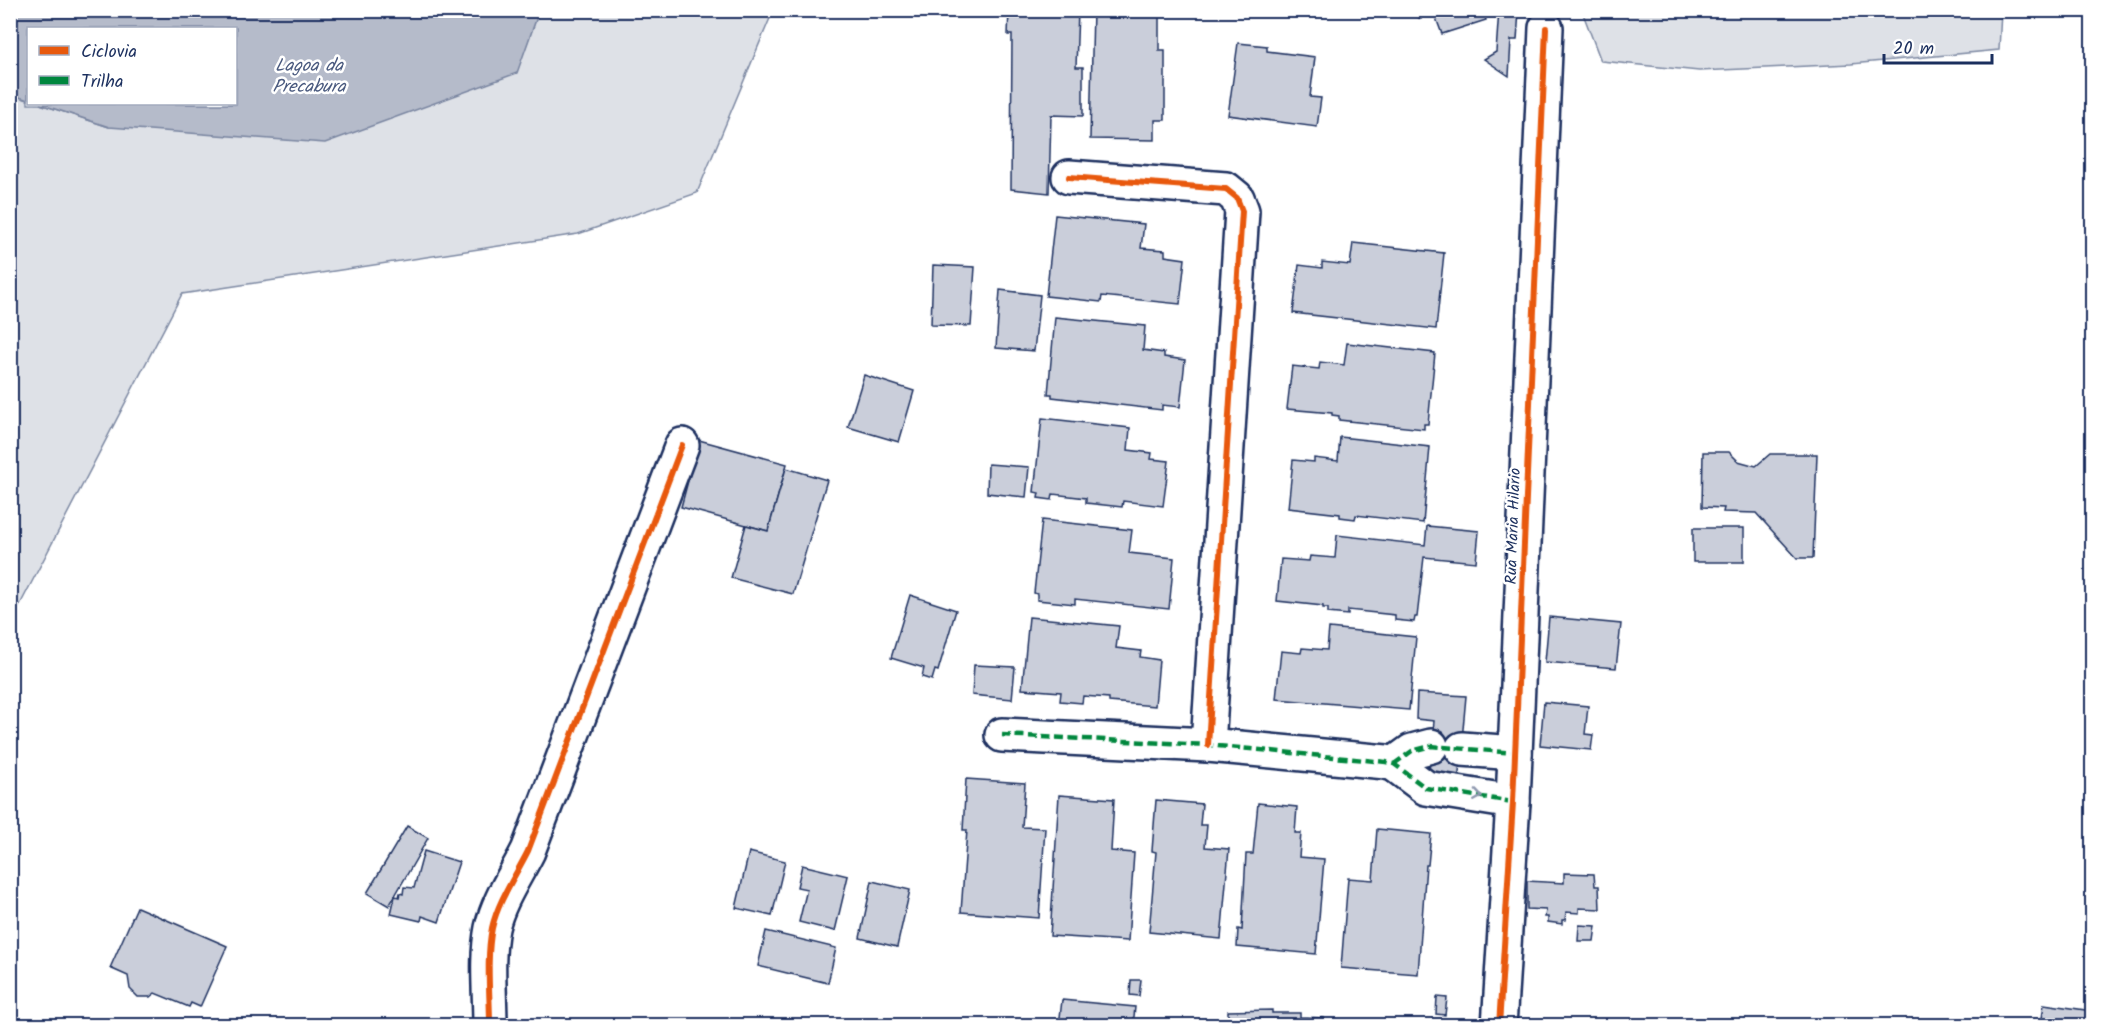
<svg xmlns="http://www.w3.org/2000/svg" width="2103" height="1036" viewBox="0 0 2103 1036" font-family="Kalam,sans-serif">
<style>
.green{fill:#dee1e7;stroke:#7c88a2;stroke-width:1.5}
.water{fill:#b5bbca;stroke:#77839f;stroke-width:1.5}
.building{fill:#caceda;stroke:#1b2f5e;stroke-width:1.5}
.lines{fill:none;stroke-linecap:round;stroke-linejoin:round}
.minor-casing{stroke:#1b2f5e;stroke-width:38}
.minor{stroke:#fff;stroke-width:33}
.quiet{stroke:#00873e;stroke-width:4.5;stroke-dasharray:9 4.5;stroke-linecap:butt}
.cycleway-casing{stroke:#fff;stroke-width:10}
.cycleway{stroke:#e8590c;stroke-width:6}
.oneway{stroke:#8d97ae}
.labels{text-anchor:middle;stroke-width:5;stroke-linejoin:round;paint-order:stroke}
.street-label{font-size:16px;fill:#1b2f5e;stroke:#fff}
.water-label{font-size:18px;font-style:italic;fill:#49597e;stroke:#fff}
</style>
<rect width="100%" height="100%" fill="#fff"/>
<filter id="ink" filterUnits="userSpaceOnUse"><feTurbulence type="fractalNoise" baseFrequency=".0167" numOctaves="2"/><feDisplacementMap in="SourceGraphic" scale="12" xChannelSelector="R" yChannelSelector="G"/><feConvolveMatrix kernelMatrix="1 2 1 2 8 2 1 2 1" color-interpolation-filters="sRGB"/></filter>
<g filter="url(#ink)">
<g class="green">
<polygon points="539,11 773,11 697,193 578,234 182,294 11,622 10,94 28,100 28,104 40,104 109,127 516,73"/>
<polygon points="1582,11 2001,11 1999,50 1851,64 1699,71 1601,61"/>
</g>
<polygon class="water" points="11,10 539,10 539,11 517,73 325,143 109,127 40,104 236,104 236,28 28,28 28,100 11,94"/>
<g class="building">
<polygon points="1009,10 1078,10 1076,67 1083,67 1083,116 1051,115 1049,193 1011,189 1012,35 1008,35"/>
<polygon points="1093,10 1159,10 1159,50 1165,50 1165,120 1155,120 1155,140 1090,139"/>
<polygon points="1404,10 1432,10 1430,15 1424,11 1421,19"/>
<polygon points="1433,10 1483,10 1486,20 1442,34"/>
<polygon points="1499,10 1519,10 1517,40 1511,40 1509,76 1484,59 1496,52"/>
<polygon points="1238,43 1267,46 1267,51 1315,57 1310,97 1321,98 1317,127 1228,115"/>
<polygon points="1055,215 1144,224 1141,248 1165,250 1165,256 1185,259 1180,304 1102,296 1101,302 1046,296"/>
<polygon points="1353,243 1444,253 1436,329 1293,313 1299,265 1322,268 1322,262 1350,265"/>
<polygon points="933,265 975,267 971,326 931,325"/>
<polygon points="1000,290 1040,295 1034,351 996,348"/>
<polygon points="1055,317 1145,326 1143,350 1164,353 1164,357 1185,360 1180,407 1162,405 1162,410 1052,397 1052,394 1048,394"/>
<polygon points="1347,343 1435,353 1428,424 1424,424 1424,429 1339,420 1339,416 1332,415 1332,413 1287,409 1292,366 1319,369 1320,362 1344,365"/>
<polygon points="864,375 914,391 899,442 848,427"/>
<polygon points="1042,418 1130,428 1128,450 1152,453 1151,459 1169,461 1163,506 1123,501 1122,507 1086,503 1086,498 1053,494 1052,500 1038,498 1039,493 1034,492"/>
<polygon points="1340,437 1430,447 1423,523 1356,515 1355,519 1340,517 1340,514 1288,508 1293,460 1314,462 1314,458 1338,461"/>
<polygon points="699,440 787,464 768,531 681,507"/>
<polygon points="1703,452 1729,452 1738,461 1756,466 1770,454 1817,454 1813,558 1797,558 1756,513 1723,512 1724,508 1702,507"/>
<polygon points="988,464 1029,467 1026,497 987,493"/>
<polygon points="786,468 827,480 793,594 731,578 746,525 768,531"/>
<polygon points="1042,520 1132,530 1129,553 1174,558 1169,609 1075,599 1075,604 1037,600 1037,594 1034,593"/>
<polygon points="1427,526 1479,531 1476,562 1424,557 1417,617 1415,617 1414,622 1395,620 1395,615 1348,610 1348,615 1328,613 1328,608 1323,608 1323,606 1277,601 1281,559 1309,561 1310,556 1335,558 1337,535 1425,545"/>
<rect x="1693" y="528" width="51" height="34"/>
<polygon points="910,595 956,610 938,671 935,670 932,680 922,677 924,668 891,658"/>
<polygon points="1029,617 1119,626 1116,648 1141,651 1140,657 1159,660 1155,706 1109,702 1109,698 1083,696 1082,703 1060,701 1061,692 1022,689"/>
<polygon points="1549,617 1621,624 1616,668 1545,662"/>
<polygon points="1329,628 1416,637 1409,710 1276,699 1281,651 1301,653 1302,648 1327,650"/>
<polygon points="974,665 1015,667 1012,699 972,695"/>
<polygon points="1417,693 1466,696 1458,784 1428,782 1434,721 1416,719"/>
<polygon points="1544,702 1588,706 1585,734 1593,735 1591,750 1540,745"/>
<polygon points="966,779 1025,783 1022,827 1045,828 1039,918 961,912 967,830 963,830"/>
<polygon points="1059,795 1114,799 1111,851 1134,853 1128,941 1050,936"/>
<polygon points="1156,800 1202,804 1200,825 1207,825 1205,847 1229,849 1221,939 1149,932 1156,852 1152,851"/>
<polygon points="1258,803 1297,807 1295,833 1301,833 1299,857 1324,859 1316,954 1237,947 1238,929 1242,930 1246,854 1253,854"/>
<polygon points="407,826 428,838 389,906 367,893"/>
<polygon points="1377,829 1431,834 1428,865 1426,865 1418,974 1341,968 1348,878 1373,880"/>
<polygon points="424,851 459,862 439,922 422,916 421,921 391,914 395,896 399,897 400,893 403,894 404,887 414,888"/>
<polygon points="749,852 785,861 772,916 736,908"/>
<polygon points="802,865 848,876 835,931 799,922 807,889 797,887"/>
<polygon points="1564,873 1594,874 1595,886 1599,886 1600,909 1579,908 1579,913 1566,912 1565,920 1562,920 1562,924 1548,922 1548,917 1545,917 1546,910 1527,909 1527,881 1564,883"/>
<polygon points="872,881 910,890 897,947 860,938"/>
<polygon points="137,907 227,946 200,1007 191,1003 189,1007 155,993 150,997 138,997 130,989 128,976 110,968"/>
<polygon points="1579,925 1596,926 1594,941 1578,941"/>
<polygon points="766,931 836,948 828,983 758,966"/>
<polygon points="1131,980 1141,980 1139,996 1130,995"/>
<polygon points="1437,997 1447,998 1445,1015 1436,1014"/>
<polygon points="1062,1000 1135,1007 1133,1026 1059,1026"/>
<polygon points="2044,1004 2092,1011 2092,1026 2041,1026"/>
<polygon points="1272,1010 1272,1013 1300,1013 1300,1017 1324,1018 1324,1026 1216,1026 1216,1021 1228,1021 1228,1011"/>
</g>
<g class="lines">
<defs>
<g id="minor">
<polyline points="1069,177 1226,189 1237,198 1242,211 1208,745"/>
<polyline points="1002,735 1208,745 1386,762 1394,764 1426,788 1513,802"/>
<polyline points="1462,749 1515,753"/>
<polyline points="1394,764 1412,751 1431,746"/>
<path d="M490 1026C490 993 486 959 492 928 498 901 516 875 528 851L682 445"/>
<polyline points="1499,1026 1513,802 1546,28"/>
</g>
</defs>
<use href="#minor" class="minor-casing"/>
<use href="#minor" class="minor"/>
<g class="quiet">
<polyline points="1002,735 1208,745 1386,762 1394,764 1426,788 1513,802"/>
<polyline points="1394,764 1412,751 1431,746 1515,753"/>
</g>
<defs>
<g id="cycleway">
<polyline points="1069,177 1226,189 1237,198 1242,211 1208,745"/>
<path d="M490 1026C490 993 486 959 492 928 498 901 516 875 528 851L682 445"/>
<polyline points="1499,1026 1513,802 1546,28"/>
</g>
</defs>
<use href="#cycleway" class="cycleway-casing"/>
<use href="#cycleway" class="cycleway"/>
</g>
<defs><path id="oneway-chevron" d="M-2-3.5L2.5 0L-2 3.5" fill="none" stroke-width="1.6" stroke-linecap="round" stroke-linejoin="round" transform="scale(1.5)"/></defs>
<use class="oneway" href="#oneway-chevron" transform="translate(1478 796) rotate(9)"/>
</g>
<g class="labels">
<g class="street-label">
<text transform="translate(1512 526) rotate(-88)" y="6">Rua Maria Hilario</text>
</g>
<g class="water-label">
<text x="309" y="71">Lagoa da<tspan x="309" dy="21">Precabura</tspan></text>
</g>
</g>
<rect width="2103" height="1036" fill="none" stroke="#fff" stroke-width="36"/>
<rect x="18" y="18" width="2067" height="1000" fill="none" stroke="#1b2f5e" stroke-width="2" filter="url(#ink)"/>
<rect x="27" y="27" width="210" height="78" fill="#ffffff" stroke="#a4acbf" stroke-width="1.5"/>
<rect x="39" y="46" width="30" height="9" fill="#e8590c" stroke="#a4acbf" stroke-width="1.5"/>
<text x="81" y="57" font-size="18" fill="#1b2f5e">Ciclovia</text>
<rect x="39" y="76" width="30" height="9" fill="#00873e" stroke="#a4acbf" stroke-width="1.5"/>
<text x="81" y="87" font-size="18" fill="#1b2f5e">Trilha</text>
<path d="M1884 54v9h108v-9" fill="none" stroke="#1b2f5e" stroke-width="3"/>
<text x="1893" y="54" font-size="18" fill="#1b2f5e" stroke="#ffffff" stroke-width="4.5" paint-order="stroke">20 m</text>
</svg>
